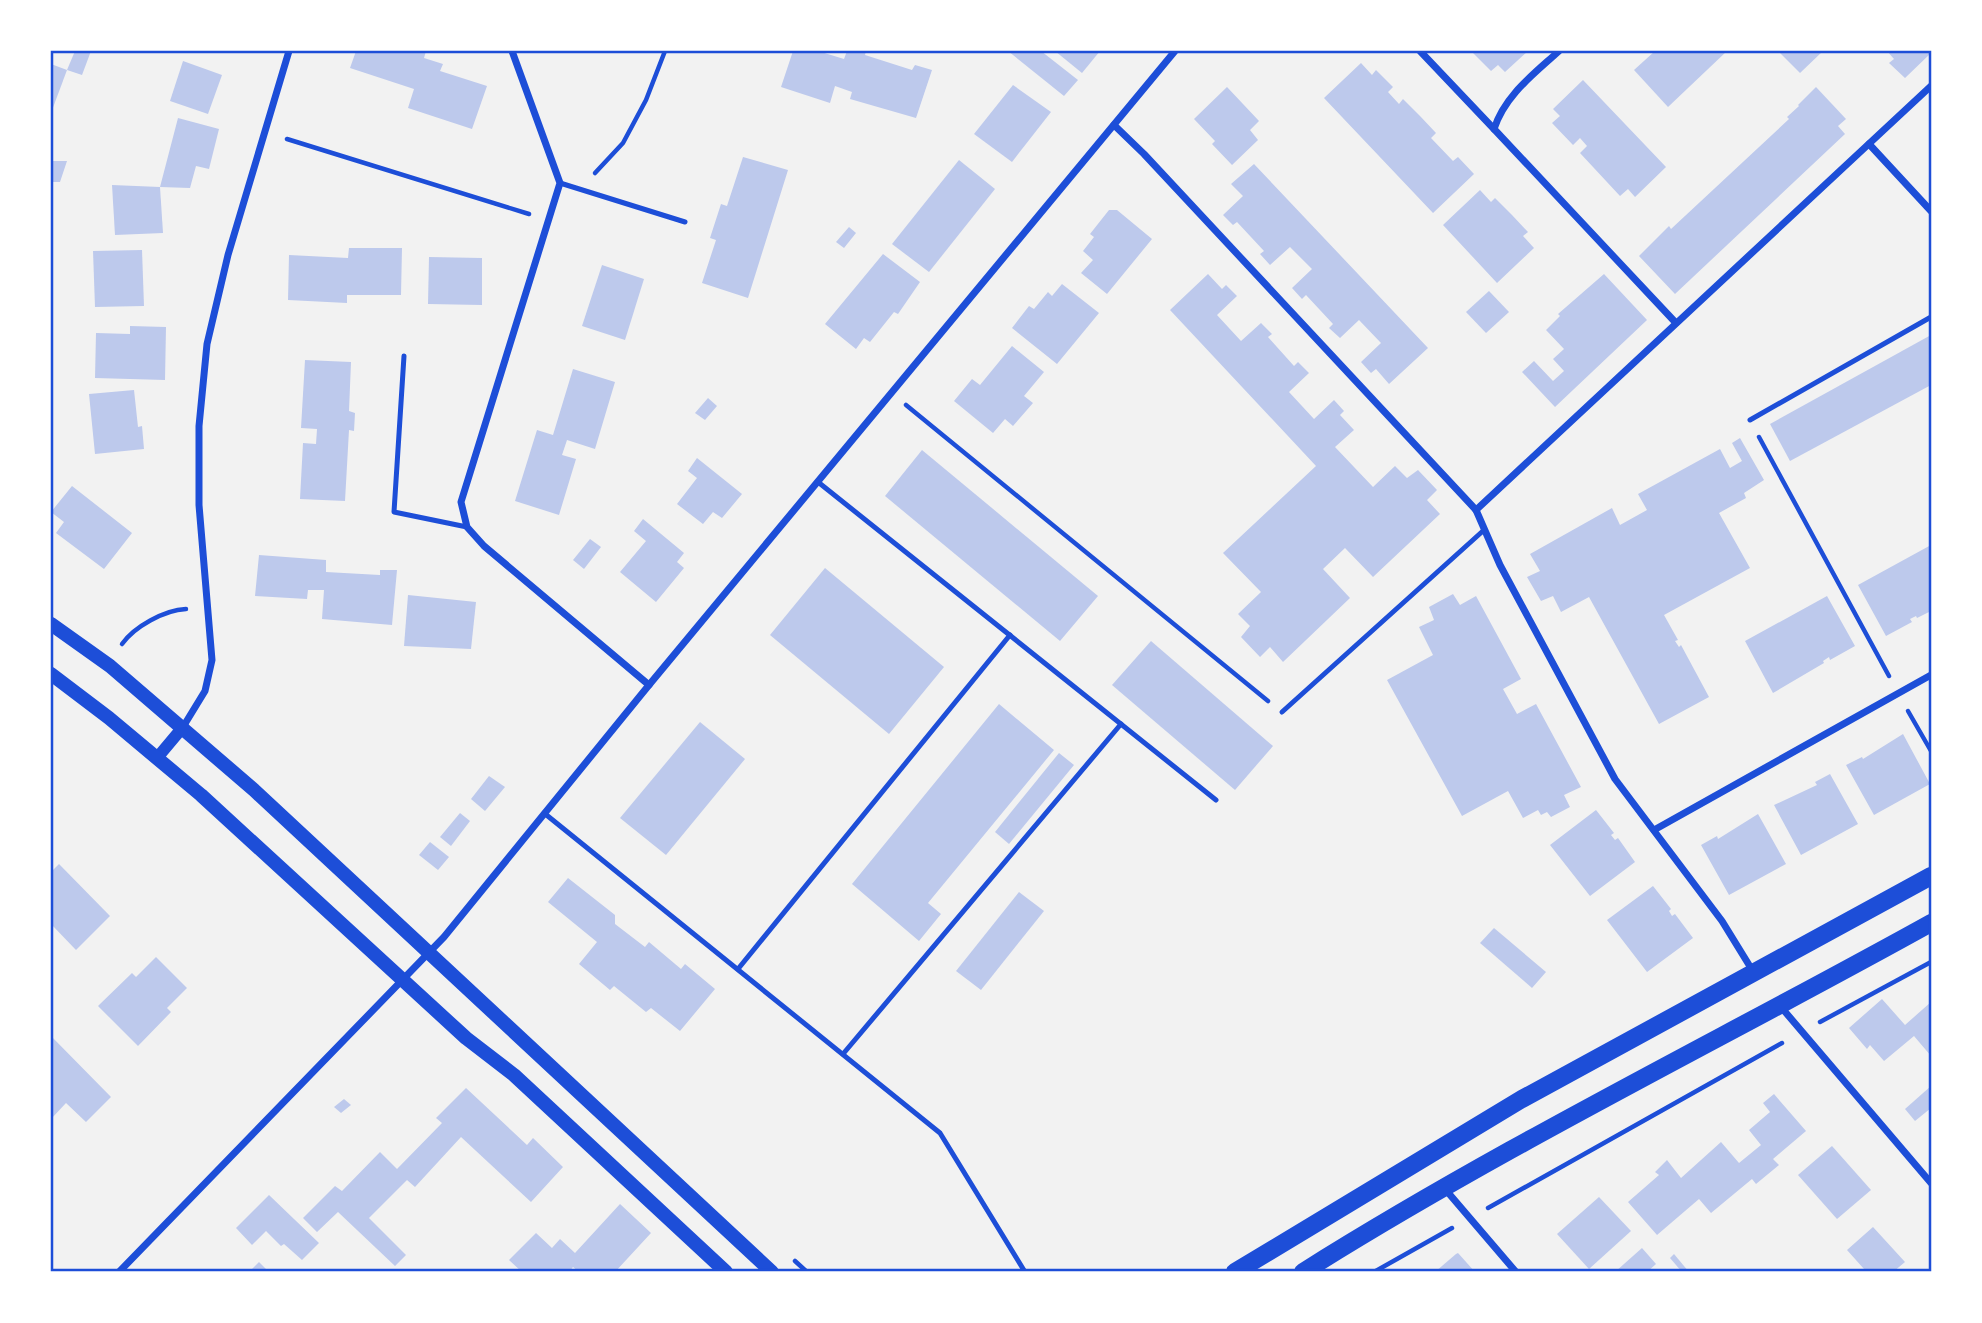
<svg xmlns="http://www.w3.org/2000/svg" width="1982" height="1323" viewBox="0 0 1982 1323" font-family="Inter,sans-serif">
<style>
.building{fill:#bdc9ec}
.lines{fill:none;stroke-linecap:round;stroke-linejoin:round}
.path{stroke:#1d4ed8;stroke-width:4.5}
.service{stroke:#1d4ed8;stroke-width:5}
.minor{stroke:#1d4ed8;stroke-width:7}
.tertiary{stroke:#1d4ed8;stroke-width:12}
.secondary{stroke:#1d4ed8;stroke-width:14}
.primary{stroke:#1d4ed8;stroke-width:18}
.neatline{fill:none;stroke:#1d4ed8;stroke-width:2.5}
</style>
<rect width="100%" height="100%" fill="#f2f2f2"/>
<g class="building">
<polygon points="75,51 91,51 82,75 67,70"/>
<polygon points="356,51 426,51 424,58 443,64 440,71 487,86 472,129 408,108 414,89 350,68"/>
<polygon points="793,51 818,51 844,59 847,51 866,51 865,55 912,70 915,65 932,70 916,118 850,99 852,92 835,86 830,103 781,87"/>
<polygon points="1008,51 1041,51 1078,80 1064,96"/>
<polygon points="1055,51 1100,51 1082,73"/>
<polygon points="1471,51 1528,51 1505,72 1498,65 1491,71"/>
<polygon points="1655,51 1727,51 1668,107 1634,70"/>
<polygon points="1781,51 1823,51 1800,73 1779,52"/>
<polygon points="1887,51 1931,51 1931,53 1905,78 1889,63 1894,59"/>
<polygon points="183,61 222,75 208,114 170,101"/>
<polygon points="1361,63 1372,75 1376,70 1393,87 1388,92 1399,104 1403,99 1420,116 1436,133 1431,138 1453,161 1458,157 1474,174 1433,213 1324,98"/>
<polygon points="51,64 67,70 51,113"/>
<polygon points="1583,80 1666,167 1635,197 1628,189 1620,196 1580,153 1587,146 1580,138 1573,145 1552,123 1560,116 1553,109"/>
<polygon points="1013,85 1051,112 1012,162 974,134"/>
<polygon points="1227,87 1259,121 1250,130 1258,140 1232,165 1212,144 1215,141 1194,119"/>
<polygon points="1816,87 1846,119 1838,126 1845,134 1675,294 1639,256 1669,226 1671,229 1789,119 1787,117 1799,106 1798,105"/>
<polygon points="178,118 219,129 209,169 196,166 190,188 160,187"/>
<polygon points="743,157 788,170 748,298 702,283 716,240 710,238 721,204 727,206"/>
<polygon points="959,160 995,189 929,272 892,244"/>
<polygon points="51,161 67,161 60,182 51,182"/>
<polygon points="1254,164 1428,348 1389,384 1376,369 1371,373 1361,362 1381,343 1359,320 1340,338 1329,328 1333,324 1306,295 1302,299 1292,288 1312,269 1290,247 1270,265 1260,254 1264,251 1237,222 1233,225 1223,215 1243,196 1231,184"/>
<polygon points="112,185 160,187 163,233 115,235"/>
<polygon points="1480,190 1491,202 1495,198 1512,215 1528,232 1523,236 1534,248 1497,283 1443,225"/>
<polygon points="1109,210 1117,210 1152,239 1107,294 1081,273 1093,260 1083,251 1094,237 1090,234"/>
<polygon points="849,227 856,233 844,248 836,242"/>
<polygon points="349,248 402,248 401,295 347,295 347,303 288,300 289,255 348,258"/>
<polygon points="142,250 144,306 95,307 93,251"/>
<polygon points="883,254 920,282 898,314 894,312 870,342 864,338 856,349 825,324"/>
<polygon points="429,257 482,258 482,305 428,304"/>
<polygon points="602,265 644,279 625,340 582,326"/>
<polygon points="1208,274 1222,289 1226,285 1237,296 1217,315 1241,341 1261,323 1272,334 1268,337 1294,366 1298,362 1309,373 1289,392 1314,419 1334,400 1344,411 1340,415 1354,430 1335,447 1373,487 1395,466 1407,478 1418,470 1437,490 1427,500 1440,514 1373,577 1345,548 1323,569 1350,598 1283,662 1270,647 1260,657 1241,637 1250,626 1238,614 1261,592 1223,553 1316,466 1170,310"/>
<polygon points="1604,274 1647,320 1555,407 1522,372 1534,361 1553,381 1564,371 1553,359 1564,349 1546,330 1560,316 1558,314"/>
<polygon points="1062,284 1099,313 1057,364 1012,328 1029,306 1034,309 1048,292 1052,296"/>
<polygon points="1489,291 1509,312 1486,333 1466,312"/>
<polygon points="130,326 166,327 165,380 95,378 96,333 130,334"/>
<polygon points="1931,335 1931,385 1790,461 1770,424"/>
<polygon points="1012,346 1044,372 1024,396 1033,403 1013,426 1005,419 993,433 954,401 972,379 980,385"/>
<polygon points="305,360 351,362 349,411 355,413 354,431 349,430 345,501 300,499 303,443 316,444 317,429 301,428"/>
<polygon points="573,369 615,382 595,449 567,440 562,455 576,459 559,515 515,501 537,430 553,435"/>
<polygon points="134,390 138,427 142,426 144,449 95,454 89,394"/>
<polygon points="708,398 717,406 705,420 695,413"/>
<polygon points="1740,438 1764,480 1744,493 1746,498 1719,513 1750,568 1664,615 1678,640 1675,641 1679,647 1681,645 1709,697 1659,724 1589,597 1561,612 1553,596 1541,601 1527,577 1540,571 1530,554 1612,508 1620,525 1647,510 1638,494 1720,449 1730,468 1742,461 1732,443"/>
<polygon points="922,450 1098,596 1060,641 885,496"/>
<polygon points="697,458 742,494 722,518 713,512 703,524 677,504 697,478 688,471"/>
<polygon points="72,486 132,533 104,569 56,533 64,522 51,512"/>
<polygon points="643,519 684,553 677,562 684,568 656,602 620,572 646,541 634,531"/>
<polygon points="590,539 601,547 584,569 573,560"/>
<polygon points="1931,545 1931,611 1917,618 1916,616 1910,619 1912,622 1886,636 1858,585"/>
<polygon points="259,555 326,560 326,572 380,575 380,570 397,570 392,625 322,619 324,590 308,590 307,599 255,596"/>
<polygon points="825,568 944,667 889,734 770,635"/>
<polygon points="1453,594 1460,605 1476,596 1521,679 1503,689 1517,714 1536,704 1581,787 1564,795 1570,807 1551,817 1547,812 1541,815 1538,810 1523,818 1508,791 1462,816 1387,680 1433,655 1419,627 1434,620 1429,607"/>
<polygon points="408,595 476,602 471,649 404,646"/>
<polygon points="1827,596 1855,646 1830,660 1829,657 1823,661 1824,663 1773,693 1745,641"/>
<polygon points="1151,641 1273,746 1235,790 1112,685"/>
<polygon points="999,704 1054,750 928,903 941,914 919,941 852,884"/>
<polygon points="700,722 745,759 666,855 620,818"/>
<polygon points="1903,734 1930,784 1874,815 1846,765 1862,757 1863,759"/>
<polygon points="1059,753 1074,765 1009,844 995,832"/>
<polygon points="1830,774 1858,824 1801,855 1774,805 1817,785 1815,782"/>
<polygon points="489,776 505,787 485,811 471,799"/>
<polygon points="1596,810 1614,833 1611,835 1615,840 1618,838 1635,862 1590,896 1550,845"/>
<polygon points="460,813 470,821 451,846 440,837"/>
<polygon points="1758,814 1786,864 1729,895 1701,845 1717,836 1718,839"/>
<polygon points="430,842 449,857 438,870 419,855"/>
<polygon points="59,864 110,916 76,950 51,924 51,872"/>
<polygon points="568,878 615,915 615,924 645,947 649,942 681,969 685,964 715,989 680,1031 651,1008 646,1012 614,986 610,990 579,964 597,942 548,902"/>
<polygon points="1653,886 1671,909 1669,911 1672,916 1675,914 1693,938 1647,972 1607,920"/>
<polygon points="1019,892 1044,911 981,990 956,971"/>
<polygon points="1494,928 1546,972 1532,988 1480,943"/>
<polygon points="156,957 187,988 167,1008 171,1012 138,1046 98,1006 132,973 136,977"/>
<polygon points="1882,999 1905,1025 1931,1002 1931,1056 1914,1036 1884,1061 1870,1045 1867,1049 1849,1028"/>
<polygon points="51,1036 111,1097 86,1122 66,1103 51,1119"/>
<polygon points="1931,1086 1931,1108 1915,1121 1905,1109"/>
<polygon points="466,1088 527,1145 533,1138 563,1167 531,1202 461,1137 415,1187 407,1180 369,1218 406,1255 395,1266 338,1212 317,1232 303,1218 335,1186 342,1191 380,1152 397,1169 442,1123 436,1118"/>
<polygon points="1774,1094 1806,1131 1773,1159 1779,1165 1756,1184 1752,1179 1711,1213 1699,1199 1657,1235 1628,1202 1659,1175 1655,1172 1667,1160 1681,1178 1721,1142 1739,1163 1761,1145 1749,1130 1770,1112 1763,1103"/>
<polygon points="344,1099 351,1105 341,1113 334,1107"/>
<polygon points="1832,1146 1871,1190 1837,1219 1798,1175"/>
<polygon points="269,1195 319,1243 302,1260 284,1244 281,1246 266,1231 252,1245 236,1228"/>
<polygon points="1599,1197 1631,1231 1589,1269 1557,1234"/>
<polygon points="620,1204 651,1233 615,1272 579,1272 573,1267 569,1272 522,1272 509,1260 536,1233 552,1248 560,1239 575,1253"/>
<polygon points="1873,1227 1905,1262 1893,1272 1860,1272 1864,1269 1847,1250"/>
<polygon points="1642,1248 1656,1264 1647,1272 1615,1272"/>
<polygon points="1458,1253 1475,1272 1435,1272 1456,1254"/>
<polygon points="1674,1254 1689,1272 1682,1272 1670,1258"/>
<polygon points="259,1262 269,1272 249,1272"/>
</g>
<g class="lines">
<g class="path">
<polyline points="287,139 529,214"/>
<polyline points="595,173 623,143 646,100 665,51"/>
<polyline points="906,405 1268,701"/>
<polyline points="1759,437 1889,676"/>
<path d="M122 644C134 627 164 610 186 609"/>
<polyline points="1908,711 1931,751"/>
<polyline points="1820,1022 1931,962"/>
<polyline points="1488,1208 1782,1043"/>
<polyline points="795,1261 807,1272"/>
<polyline points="1374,1272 1452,1228"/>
</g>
<g class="service">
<polyline points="560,183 685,222"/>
<polyline points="404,356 394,512 467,527"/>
<polyline points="1750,420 1931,317"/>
<polyline points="818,482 1216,800"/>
<polyline points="1282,712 1484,530"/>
<polyline points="544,813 940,1133 1025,1272"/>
<polyline points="738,969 1010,635"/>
<polyline points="843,1054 1121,724"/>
</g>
<g class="minor">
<polyline points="512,51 560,183 461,502 467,527 484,546 649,685"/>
<polyline points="1420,51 1494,129"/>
<path d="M1559 51C1534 74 1505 95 1494 129L1676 323"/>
<polyline points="1114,125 1144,154 1476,510 1500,565 1615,779 1722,921 1754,973"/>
<polyline points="1869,144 1931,211"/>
<polyline points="1476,510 1931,86"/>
<polyline points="183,727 205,691 212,660 199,505 199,426 207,344 228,255 289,51"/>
<polyline points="1654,830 1931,675"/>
<polyline points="1781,1007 1931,1183"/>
<polyline points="1445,1189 1516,1272"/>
<polyline points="119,1272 444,937 649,685 1175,51"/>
</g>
<polyline class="tertiary" points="157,758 183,727"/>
<g class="secondary">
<polyline points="51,624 110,666 254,790 772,1272"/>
<polyline points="51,674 109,718 201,795 466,1038 514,1075 726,1272"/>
</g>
<g class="primary">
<polyline points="1235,1272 1522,1099 1931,876"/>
<path d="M1303 1272C1505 1145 1722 1039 1931 923"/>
</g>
</g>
<rect width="1982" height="1323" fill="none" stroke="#ffffff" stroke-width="105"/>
<rect x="52" y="52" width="1878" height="1218" class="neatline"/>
</svg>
